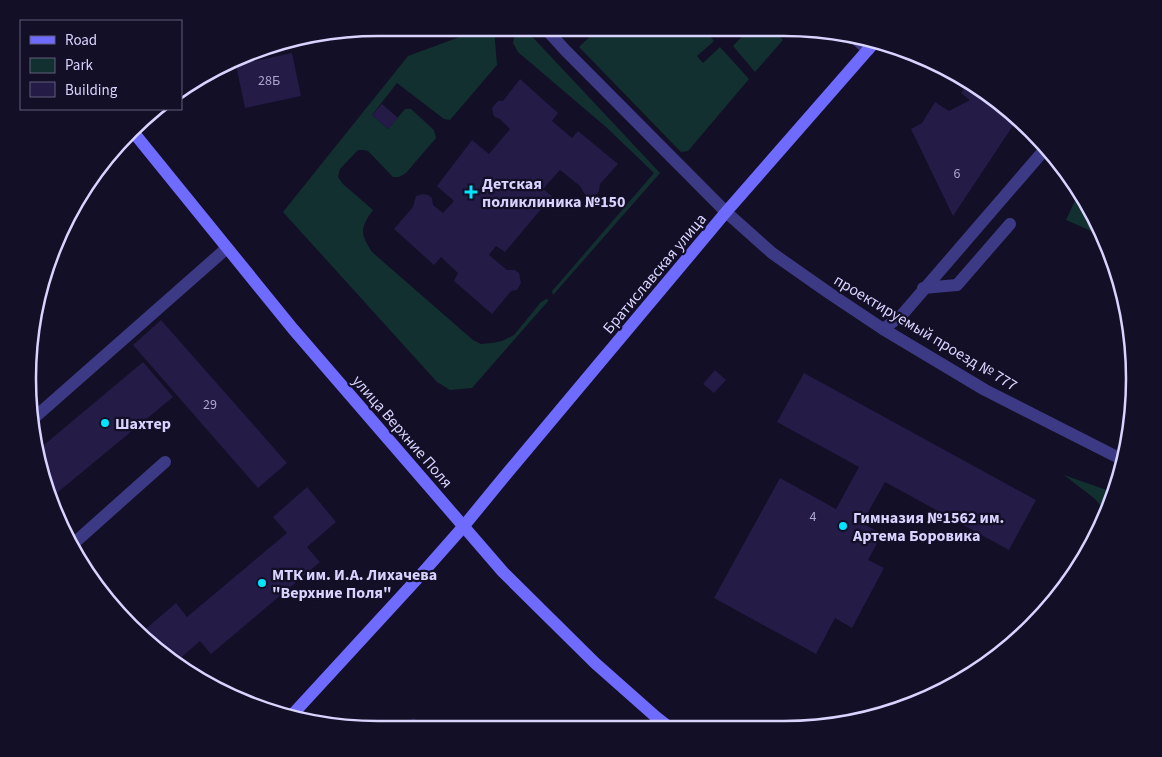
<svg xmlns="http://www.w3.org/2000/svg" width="1162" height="757" viewBox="0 0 1162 757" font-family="'Source Sans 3',sans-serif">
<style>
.green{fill:#12302f}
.building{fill:#241b47}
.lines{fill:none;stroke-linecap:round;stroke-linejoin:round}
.lane{stroke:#3d3a85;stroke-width:12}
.street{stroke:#3d3a85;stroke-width:12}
.secondary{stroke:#6f6bff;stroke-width:12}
.poi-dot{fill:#00e5ff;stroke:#130f26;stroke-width:2}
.labels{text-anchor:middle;stroke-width:4.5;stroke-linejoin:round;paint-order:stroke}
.number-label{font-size:14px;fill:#aca6d1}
.poi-label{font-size:16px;font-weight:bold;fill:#d9d4ff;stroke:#130f26;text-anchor:start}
.street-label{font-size:16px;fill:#d9d4ff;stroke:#130f26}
.rim{fill:none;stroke:#d9d4ff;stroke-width:2.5}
</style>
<rect width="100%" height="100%" fill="#130f26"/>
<g class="green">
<path d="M484 28H494L497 65 450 120 444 119 397 83 372 115 388 129 405 109H411L434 130 436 138 406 173 399 177H393L368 151 363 150H358L340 169 338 177 343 184 373 210C360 228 360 234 372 252L473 340 481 344 492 343 502 341 514 335 541 302 546 299 549 300 472 388 450 390 437 382 283 212 408 56Z"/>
<polygon points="524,28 660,173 553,295 552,291 560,282 654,173 606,127 518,52 513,43 515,33"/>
<polygon points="598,29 705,30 714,41 697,56 703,63 720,47 749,79 688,151 681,152 579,47"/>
<polygon points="748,30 773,30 783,40 755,72 733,46"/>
<polygon points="1079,192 1098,223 1103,236 1066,220"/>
<polygon points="1064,475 1115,493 1106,512 1095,499"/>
<polygon points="993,648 1002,652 997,657 984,665"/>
</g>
<g class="building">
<polygon points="292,53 301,96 245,108 236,65"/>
<polygon points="520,79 558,113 552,121 572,138 578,131 618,164 600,184 599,191 597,194 593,196 586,196 584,193 580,186 560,170 543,189 552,196 505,252 496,246 489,255 507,270 515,270 519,273 521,283 517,290 511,291 492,314 454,281 458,273 441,257 434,265 394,229 413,207 416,196 423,194 428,195 432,198 433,205 443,213 454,201 437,186 472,140 489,154 510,129 500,119 495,117 493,114 492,108 498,101 503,101"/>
<polygon points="968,83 1013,113 1008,119 1014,124 953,216 911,129 922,123 935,102 949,111 970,100 961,93"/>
<polygon points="382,104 398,118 388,129 372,115"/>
<polygon points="161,320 287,463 258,488 133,345"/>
<polygon points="143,362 173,397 52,497 40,470 38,450"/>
<polygon points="715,370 726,380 714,393 703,384"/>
<polygon points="804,373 1036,500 1009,550 885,482 862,523 882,534 868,560 884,568 852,628 835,618 816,654 714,598 780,478 836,509 859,467 777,422"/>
<polygon points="307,487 336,522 307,547 320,562 211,654 200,641 177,661 156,648 142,632 176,603 187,617 287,533 273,517"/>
<polygon points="1061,575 1070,579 1045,612 1043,611"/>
<polygon points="413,718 429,727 404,727"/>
</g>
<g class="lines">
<g class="lane">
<polyline points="546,29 565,50 726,212"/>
<polyline points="923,288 957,285 1010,224"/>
<polyline points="883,329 901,316 1046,148"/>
<polyline points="34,418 227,248"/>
<polyline points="73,544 165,462"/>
</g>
<g class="street">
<polyline points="855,38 868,50"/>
<polyline points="726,212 772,253 829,293 883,329 985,390 1123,460"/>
</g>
<g class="secondary">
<polyline points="134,133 293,329 503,572 595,663 656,717 670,728"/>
<polyline points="292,715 418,578 463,527 504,477 726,212 873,44"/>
</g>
</g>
<g class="poi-dot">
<path d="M468.5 184.5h5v5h5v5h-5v5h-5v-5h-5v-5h5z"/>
<circle cx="105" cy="423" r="5"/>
<circle cx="843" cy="526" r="5"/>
<circle cx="262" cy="583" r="5"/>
</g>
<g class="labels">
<g class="number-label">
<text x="269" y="85">28Б</text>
<text x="957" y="178">6</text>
<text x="210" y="409">29</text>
<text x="813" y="521">4</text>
</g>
<g class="poi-label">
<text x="482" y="189">Детская<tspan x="482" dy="18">поликлиника №150</tspan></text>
<text x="115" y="429">Шахтер</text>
<text x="853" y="523">Гимназия №1562 им.<tspan x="853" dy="18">Артема Боровика</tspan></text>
<text x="272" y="580">МТК им. И.А. Лихачева<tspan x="272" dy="18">"Верхние Поля"</tspan></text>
</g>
<g class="street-label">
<text transform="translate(654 273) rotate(-50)" y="6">Братиславская улица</text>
<text transform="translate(926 332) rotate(31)" y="6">проектируемый проезд № 777</text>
<text transform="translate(403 431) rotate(49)" y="6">улица Верхние Поля</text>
</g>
</g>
<path d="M0 0H1162V757H0ZM378 36H784A342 342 0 0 1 1126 378V379A342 342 0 0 1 784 721H378A342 342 0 0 1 36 379V378A342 342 0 0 1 378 36Z" fill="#130f26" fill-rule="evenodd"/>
<path class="rim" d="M378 36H784A342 342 0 0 1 1126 378V379A342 342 0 0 1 784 721H378A342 342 0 0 1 36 379V378A342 342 0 0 1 378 36Z"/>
<rect x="20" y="20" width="162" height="90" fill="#130f26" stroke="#625e7d"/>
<rect x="30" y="36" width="25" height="8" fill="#6f6bff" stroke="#625e7d"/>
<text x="65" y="45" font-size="15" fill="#d9d4ff">Road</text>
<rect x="30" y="58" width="25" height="15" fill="#12302f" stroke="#625e7d"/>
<text x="65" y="70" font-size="15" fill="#d9d4ff">Park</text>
<rect x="30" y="82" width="25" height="15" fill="#241b47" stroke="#625e7d"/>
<text x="65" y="95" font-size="15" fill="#d9d4ff">Building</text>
</svg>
